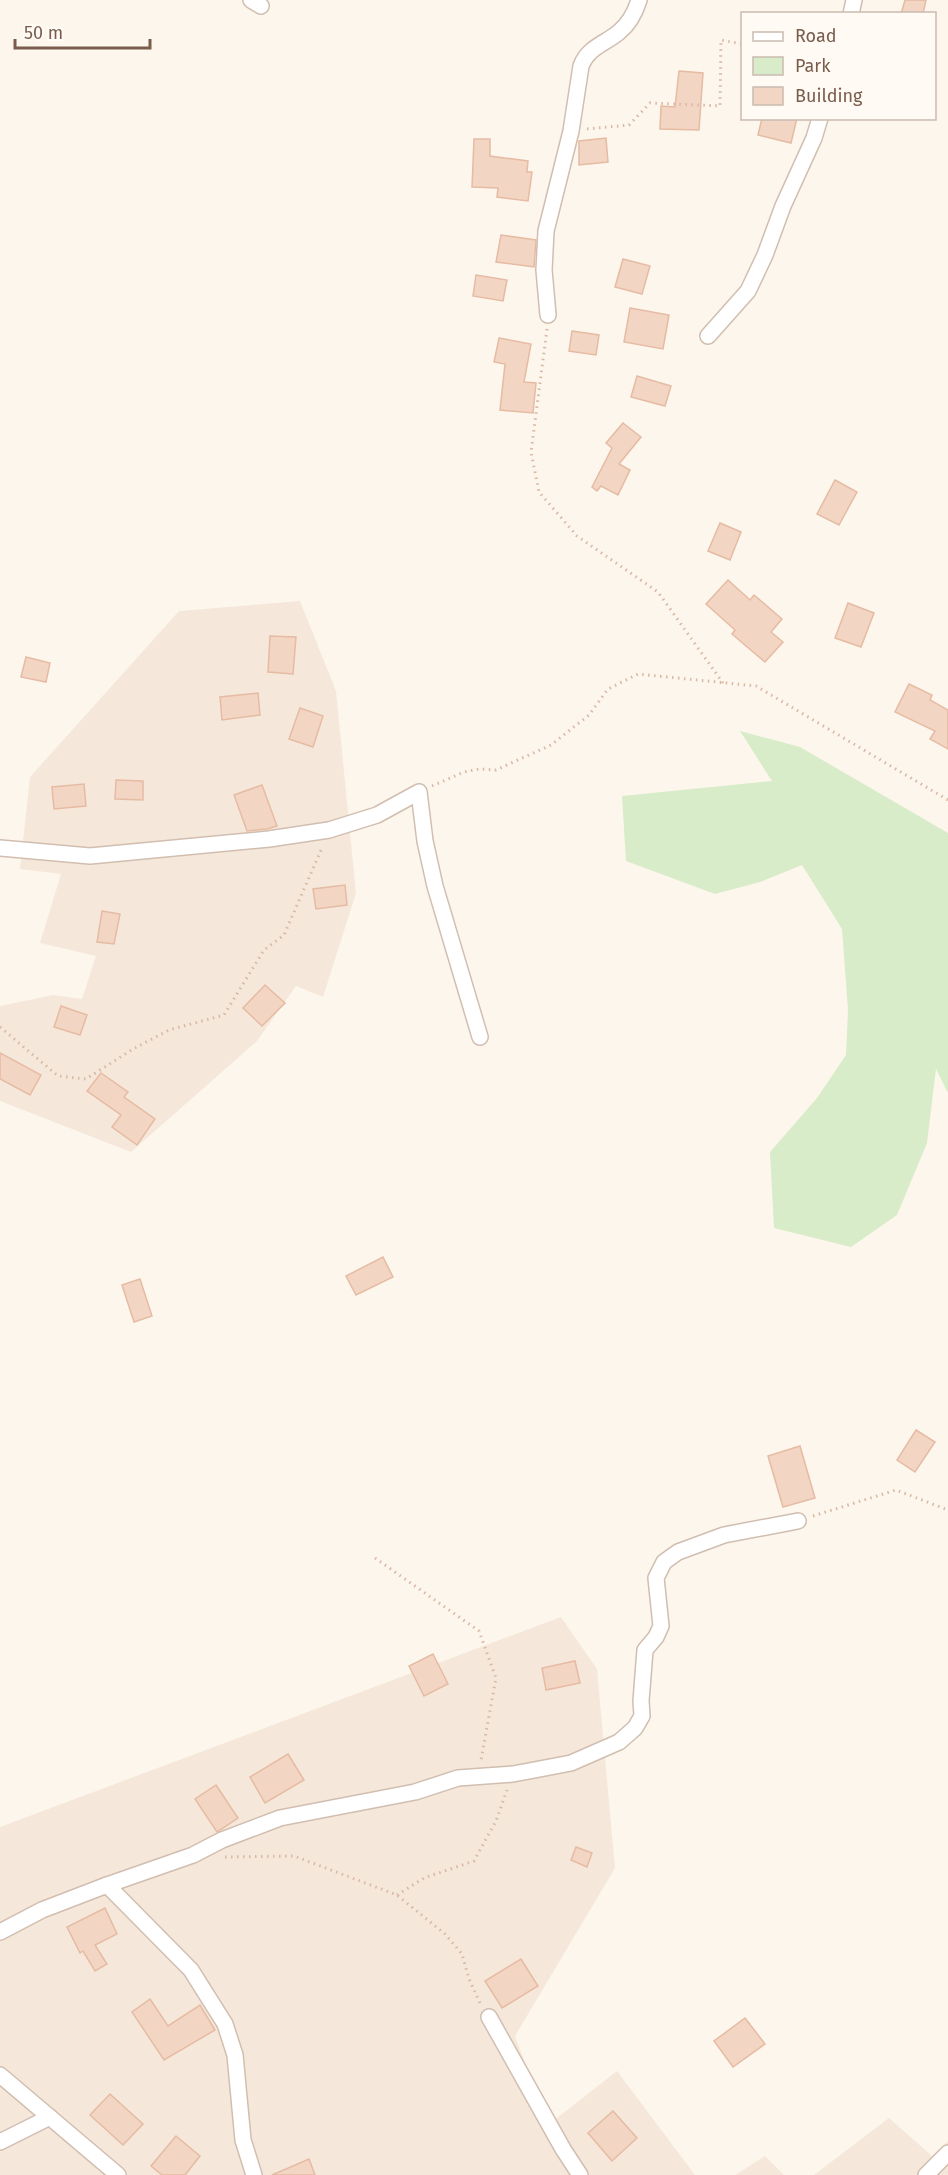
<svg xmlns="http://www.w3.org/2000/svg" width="948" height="2175" viewBox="0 0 948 2175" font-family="'Fira Sans',sans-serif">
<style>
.residential{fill:#f5e8da}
.green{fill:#d8ecc9}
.building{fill:#f3d5c3;stroke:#e6bba3;stroke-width:1.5}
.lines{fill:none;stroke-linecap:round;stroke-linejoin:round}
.street-casing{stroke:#d1beb0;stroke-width:18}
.path{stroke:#d9b8a5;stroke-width:3;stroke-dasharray:1.5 4.5;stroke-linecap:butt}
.street{stroke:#fff;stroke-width:15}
</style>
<rect width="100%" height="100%" fill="#fdf6ec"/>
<g class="residential">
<polygon points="300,601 336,691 356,893 323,997 296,986 257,1041 131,1152 0,1101 0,1006 53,995 82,999 96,956 40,943 61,874 20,869 30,777 179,611"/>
<polygon points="561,1617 597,1669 615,1868 515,2036 548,2125 617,2071 695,2175 0,2175 0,1827"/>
<polygon points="889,2118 932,2156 948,2141 948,2175 814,2175"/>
<polygon points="765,2156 784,2175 735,2175"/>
</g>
<polygon class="green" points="740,731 800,747 948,833 948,1093 936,1069 927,1143 897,1215 851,1247 774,1228 770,1152 817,1098 846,1055 848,1010 842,929 802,865 760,882 715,894 626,861 622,796 772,781"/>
<g class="building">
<polygon points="905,0 926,0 923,14 901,14"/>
<polygon points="679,71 703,73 699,130 660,129 661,106 675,107"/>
<polygon points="762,118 797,118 791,143 758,135"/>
<polygon points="606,138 608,162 579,165 579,141"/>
<polygon points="474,139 490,139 490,156 528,161 527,172 532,172 528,201 497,197 498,188 472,187"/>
<polygon points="501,235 536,240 534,267 496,262"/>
<polygon points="623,259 650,266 642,294 615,287"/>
<polygon points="476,275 507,280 503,301 473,296"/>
<polygon points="630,308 669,315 663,349 624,342"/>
<polygon points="572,331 599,335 596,355 569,351"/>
<polygon points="499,338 531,344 524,382 536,383 533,413 500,410 505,364 494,362"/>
<polygon points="637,376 671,386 665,406 631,397"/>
<polygon points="623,423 641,437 619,464 630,470 618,495 601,486 597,491 592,487 612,448 606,443"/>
<polygon points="835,480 857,492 839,525 817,514"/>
<polygon points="720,523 741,532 730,560 708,551"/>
<polygon points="728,580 750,600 754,595 782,619 771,632 783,642 765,662 732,634 735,630 706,604"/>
<polygon points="848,603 874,613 861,647 835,638"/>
<polygon points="270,636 296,637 293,674 268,672"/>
<polygon points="26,657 50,663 46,682 21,677"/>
<polygon points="909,684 932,695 930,700 948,710 948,749 930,739 935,731 895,712"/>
<polygon points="258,693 260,715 222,720 220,697"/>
<polygon points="300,708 323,716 313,747 289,739"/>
<polygon points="116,780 143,781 143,800 115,799"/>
<polygon points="84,784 86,806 54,809 52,787"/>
<polygon points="262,785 277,826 267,829 247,831 234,795"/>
<polygon points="345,885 347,905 316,909 313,889"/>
<polygon points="102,911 120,914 114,944 97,942"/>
<polygon points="265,985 285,1003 262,1026 243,1008"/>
<polygon points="61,1006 87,1015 80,1035 54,1027"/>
<polygon points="0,1053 41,1075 30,1095 0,1079"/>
<polygon points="101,1073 128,1092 124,1097 155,1119 137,1145 112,1127 121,1115 87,1091"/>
<polygon points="383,1257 393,1277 356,1295 346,1276"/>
<polygon points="140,1279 152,1316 134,1322 122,1285"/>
<polygon points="916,1430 935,1442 915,1472 897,1460"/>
<polygon points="800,1446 815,1498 783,1507 768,1456"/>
<polygon points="433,1654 448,1684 424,1696 409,1666"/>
<polygon points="575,1661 580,1683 546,1690 542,1668"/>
<polygon points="288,1754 304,1780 265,1803 250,1777"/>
<polygon points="216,1785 238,1818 217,1832 195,1799"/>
<polygon points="576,1847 592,1853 587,1867 571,1860"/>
<polygon points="105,1908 117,1934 95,1945 107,1964 95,1971 83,1951 80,1953 67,1927"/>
<polygon points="521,1959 538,1986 502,2008 485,1981"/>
<polygon points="150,1999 168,2026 200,2005 215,2030 164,2060 132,2012"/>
<polygon points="745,2018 765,2044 733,2067 714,2041"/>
<polygon points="110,2094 143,2124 123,2145 90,2115"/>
<polygon points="613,2111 637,2138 612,2161 588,2133"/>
<polygon points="176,2136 200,2156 185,2175 162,2175 151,2166"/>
<polygon points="309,2159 315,2175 272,2175"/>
</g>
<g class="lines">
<defs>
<g id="street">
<polyline points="251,0 261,6"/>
<polyline points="851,14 854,0"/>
<path d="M548 315 544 270 546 231 571 131 581 66C588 47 605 44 619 32 630 23 635 13 639 0"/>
<polyline points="708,336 748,291 765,255 783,206 814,138 820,118"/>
<polyline points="0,848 90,856 269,839 329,830 377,815 419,792 425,841 435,886 480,1037"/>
<polyline points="107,1885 191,1970 225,2024 235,2055 243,2140 254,2175"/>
<polyline points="0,1932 42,1910 107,1885 193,1855 222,1840 280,1818 415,1792 458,1778 513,1774 571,1763 619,1742 635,1728 642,1716 641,1701 645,1650 656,1637 661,1626 656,1578 664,1562 678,1552 724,1535 798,1521"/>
<polyline points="489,2017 563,2149 580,2175"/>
<polyline points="0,2075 118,2175"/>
<polyline points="0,2142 50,2117"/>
<polyline points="926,2175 948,2153"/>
</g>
</defs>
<use href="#street" class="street-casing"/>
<g class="path">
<polyline points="587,129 629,125 650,103 720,106 721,40 742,44"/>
<polyline points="547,329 531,452 539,492 577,536 658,592 723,683"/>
<polyline points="432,786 464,772 479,769 496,770 551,745 589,715 608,689 638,674 756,686 948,800"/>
<polyline points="0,1027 58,1076 86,1079 133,1049 169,1030 224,1015 264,950 284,935 322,848"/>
<polyline points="813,1516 896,1490 948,1510"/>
<polyline points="375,1558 479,1631 496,1678 481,1760"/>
<polyline points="225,1857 294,1856 397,1895 445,1934 462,1954 469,1979 480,2003"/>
<polyline points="397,1895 424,1878 474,1861 496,1821 507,1790"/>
</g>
<use href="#street" class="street"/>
</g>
<rect x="741" y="12" width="195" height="108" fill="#fffaf3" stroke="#cabbb1" stroke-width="1.5"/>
<rect x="753" y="32" width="30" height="9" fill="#ffffff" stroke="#cabbb1" stroke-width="1.5"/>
<text x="795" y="42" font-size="18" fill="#7a5c4d">Road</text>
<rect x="753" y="57" width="30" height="18" fill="#d8ecc9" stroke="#cabbb1" stroke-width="1.5"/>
<text x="795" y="72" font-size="18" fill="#7a5c4d">Park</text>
<rect x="753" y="87" width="30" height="18" fill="#f3d5c3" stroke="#cabbb1" stroke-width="1.5"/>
<text x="795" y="102" font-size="18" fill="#7a5c4d">Building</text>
<path d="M15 39v9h135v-9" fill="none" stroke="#7a5c4d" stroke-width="3"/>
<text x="24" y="39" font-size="18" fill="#7a5c4d" stroke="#fffaf3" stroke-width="4.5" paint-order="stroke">50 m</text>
</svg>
